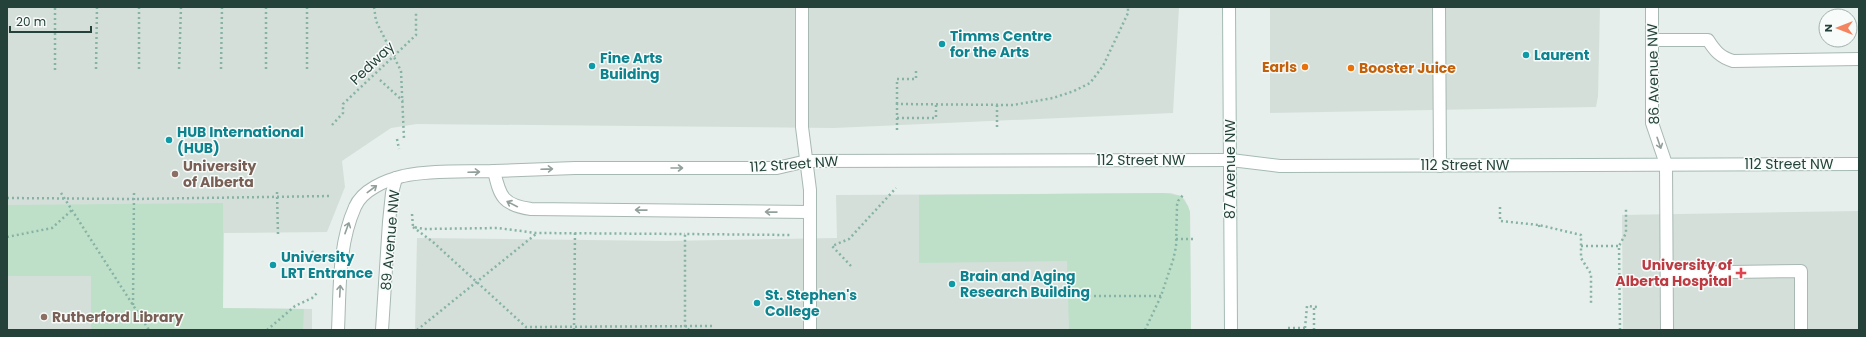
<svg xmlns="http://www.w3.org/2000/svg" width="1866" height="337" viewBox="0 0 1866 337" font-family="Poppins,sans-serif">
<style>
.built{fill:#d4dfda}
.green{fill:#bfe0c8}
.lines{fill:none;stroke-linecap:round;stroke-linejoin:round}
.service-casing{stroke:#a8b8b2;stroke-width:14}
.minor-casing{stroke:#a8b8b2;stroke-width:14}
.secondary-casing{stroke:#a4bbb3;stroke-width:14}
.path{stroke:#86b3a5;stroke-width:2.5;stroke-dasharray:2 3;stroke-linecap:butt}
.service{stroke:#fff;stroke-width:12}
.minor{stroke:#fff;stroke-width:12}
.secondary{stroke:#fff;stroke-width:12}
.path-bridge{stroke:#86b3a5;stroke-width:2.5;stroke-dasharray:2 3;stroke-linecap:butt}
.oneway{stroke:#92a09c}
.culture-dot{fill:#0f9aa8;stroke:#f7fbf9;stroke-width:1.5}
.food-dot{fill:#e8710a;stroke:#f7fbf9;stroke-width:1.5}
.education-dot{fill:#8d6e63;stroke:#f7fbf9;stroke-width:1.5}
.health-dot{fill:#e0444e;stroke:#f7fbf9;stroke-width:1.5}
.labels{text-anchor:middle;stroke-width:3;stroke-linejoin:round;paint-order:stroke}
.culture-label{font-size:14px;font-weight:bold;fill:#0d838f;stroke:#f7fbf9;text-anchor:start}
.street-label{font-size:14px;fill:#24423a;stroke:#f7fbf9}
.food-label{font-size:14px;font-weight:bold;fill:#c56008;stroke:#f7fbf9;text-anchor:end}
.education-label{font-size:14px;font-weight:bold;fill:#785e54;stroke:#f7fbf9;text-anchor:start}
.health-label{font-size:14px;font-weight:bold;fill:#be3a42;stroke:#f7fbf9;text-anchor:end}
</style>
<rect width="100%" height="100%" fill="#e6efeb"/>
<g class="built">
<polygon points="7,7 1179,7 1173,113 834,128 417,124 391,128 342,161 345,187 327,232 224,233 223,308 312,309 312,330 7,330"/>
<polygon points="1270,7 1600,7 1598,96 1596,107 1270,113"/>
<polygon points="1171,193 1181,196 1185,200 1190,212 1191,330 415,330 417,238 666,241 837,238 836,195"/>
<polygon points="1859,211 1859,330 1623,330 1622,215"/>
</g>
<g class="green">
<polygon points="1164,193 1181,196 1188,206 1190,212 1191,330 1069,330 1067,261 919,263 919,195"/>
<polygon points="223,203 223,308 304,309 303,330 91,330 91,276 7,276 7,205"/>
</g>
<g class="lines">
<defs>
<g id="service">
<polyline points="1439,7 1440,166"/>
<path d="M1652 40H1708C1715 51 1720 57 1733 61L1859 59"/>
<polyline points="1666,164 1667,330"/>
<polyline points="1667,273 1801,271 1801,330"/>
<path d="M338 330C340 289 338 245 355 207 362 190 386 180 403 176 432 170 464 172 494 171 500 197 503 205 531 209L810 212V330"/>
<polyline points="382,330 389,222 392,193 396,178"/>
</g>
<g id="minor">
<polyline points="802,7 802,127 810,190 810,212"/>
<polyline points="1652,7 1652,123 1666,164"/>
<polyline points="494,171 575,168 777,168 807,161 1231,160"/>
</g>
<g id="secondary">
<polyline points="1229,7 1231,330"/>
<polyline points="1231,160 1280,166 1859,164"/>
</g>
</defs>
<use href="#service" class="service-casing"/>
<use href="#minor" class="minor-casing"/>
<use href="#secondary" class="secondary-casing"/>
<g class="path">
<polyline points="139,7 139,69"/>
<polyline points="266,7 266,69"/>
<polyline points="307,7 307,69"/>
<polyline points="374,7 376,21 401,71 404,139"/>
<polyline points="96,69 97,7"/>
<polyline points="179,69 181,7"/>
<polyline points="221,69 222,7"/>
<polyline points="55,70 55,7"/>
<polyline points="380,80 403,101"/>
<polyline points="897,104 897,79 916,79 916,68"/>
<polyline points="997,105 997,130"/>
<polyline points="897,118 936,118 936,105"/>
<polyline points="897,130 897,104 1013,105 1053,98 1074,91 1090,83 1103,66 1128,13 1128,7"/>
<polyline points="397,139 399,149"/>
<polyline points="61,193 149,330"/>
<polyline points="7,198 134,199 331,196"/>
<polyline points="1500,207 1500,221 1539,225 1581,235 1581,258 1591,274 1591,305"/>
<polyline points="412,214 413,227 424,229 498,228 536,233 685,234"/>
<polyline points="1539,225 1540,230"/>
<polyline points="413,227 433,242 526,327 713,326"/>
<polyline points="7,237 52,228 72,210"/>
<polyline points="1176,239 1195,239"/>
<polyline points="1581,246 1619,246"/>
<polyline points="312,251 318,261 323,261"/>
<polyline points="851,266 832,246 849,239 896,188"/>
<polyline points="1064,296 1161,296"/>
<polyline points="133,305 134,193"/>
<polyline points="1288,328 1305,328 1305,330"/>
<polyline points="1305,328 1307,306 1318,307"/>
<polyline points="267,330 295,306 312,298 318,292"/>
<polyline points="417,330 536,234"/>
<polyline points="574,330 575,232"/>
<polyline points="689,330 685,326 685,234 790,235"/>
<polyline points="1145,330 1161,296 1173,260 1176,247 1177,205 1178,201 1184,194"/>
<polyline points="1314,330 1314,306"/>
<polyline points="1620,330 1619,246 1626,233 1626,208"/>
</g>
<use href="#service" class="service"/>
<use href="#minor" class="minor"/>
<use href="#secondary" class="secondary"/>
<g class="path-bridge">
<polyline points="332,125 343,113 343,104 416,35 416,11"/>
<polyline points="277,192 278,234"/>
</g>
</g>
<defs><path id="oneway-shaft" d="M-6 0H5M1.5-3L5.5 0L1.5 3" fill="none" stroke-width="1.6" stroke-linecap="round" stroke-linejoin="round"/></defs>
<g class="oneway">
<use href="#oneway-shaft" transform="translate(1659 143) rotate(71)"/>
<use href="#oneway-shaft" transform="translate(677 168)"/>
<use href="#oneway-shaft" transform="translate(547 169) rotate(-2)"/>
<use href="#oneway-shaft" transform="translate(474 172) rotate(-2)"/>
<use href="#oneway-shaft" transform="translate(372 189) rotate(-37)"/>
<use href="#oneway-shaft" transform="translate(512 204) rotate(-153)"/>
<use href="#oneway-shaft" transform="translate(641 210) rotate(-179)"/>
<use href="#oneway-shaft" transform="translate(771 212) rotate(-179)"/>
<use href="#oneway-shaft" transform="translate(347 228) rotate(-70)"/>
<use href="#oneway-shaft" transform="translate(340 291) rotate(-87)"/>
</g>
<g class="culture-dot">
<circle cx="942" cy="44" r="4"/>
<circle cx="1526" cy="55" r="4"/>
<circle cx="592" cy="66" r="4"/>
<circle cx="169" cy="140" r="4"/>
<circle cx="273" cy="265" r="4"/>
<circle cx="952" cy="284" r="4"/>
<circle cx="757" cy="303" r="4"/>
</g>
<g class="food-dot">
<circle cx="1305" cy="67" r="4"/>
<circle cx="1351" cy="68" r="4"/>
</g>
<g class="education-dot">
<circle cx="175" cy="174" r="4"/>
<circle cx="44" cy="317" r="4"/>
</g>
<path class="health-dot" d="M1739 267h4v4h4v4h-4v4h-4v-4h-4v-4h4z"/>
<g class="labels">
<g class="culture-label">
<text x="950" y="41">Timms Centre<tspan x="950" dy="16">for the Arts</tspan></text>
<text x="1534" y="60">Laurent</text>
<text x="600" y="63">Fine Arts<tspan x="600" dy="16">Building</tspan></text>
<text x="177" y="137">HUB International<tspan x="177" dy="16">(HUB)</tspan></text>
<text x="281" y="262">University<tspan x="281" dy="16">LRT Entrance</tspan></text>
<text x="960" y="281">Brain and Aging<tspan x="960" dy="16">Research Building</tspan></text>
<text x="765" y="300">St. Stephen's<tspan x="765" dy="16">College</tspan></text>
</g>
<g class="street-label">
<text transform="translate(372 63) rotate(-44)" y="5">Pedway</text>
<text transform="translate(1653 74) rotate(-91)" y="5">86 Avenue NW</text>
<text x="1141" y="165">112 Street NW</text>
<text transform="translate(794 164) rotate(-4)" y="5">112 Street NW</text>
<text x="1789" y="169">112 Street NW</text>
<text x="1465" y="170">112 Street NW</text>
<text transform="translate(1230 169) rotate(-90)" y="5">87 Avenue NW</text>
<text transform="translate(390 240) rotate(-85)" y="5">89 Avenue NW</text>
</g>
<g class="food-label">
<text x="1297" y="72">Earls</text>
<text x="1359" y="73" text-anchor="start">Booster Juice</text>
</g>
<g class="education-label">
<text x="183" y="171">University<tspan x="183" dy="16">of Alberta</tspan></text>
<text x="52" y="322">Rutherford Library</text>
</g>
<g class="health-label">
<text x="1732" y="270">University of<tspan x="1732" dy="16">Alberta Hospital</tspan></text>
</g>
</g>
<rect width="1866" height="337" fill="none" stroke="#24423a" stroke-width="16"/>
<g transform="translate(1838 28) rotate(270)"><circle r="19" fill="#f7fbf9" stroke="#a3b1ad"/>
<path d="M0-3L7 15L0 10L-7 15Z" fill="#f4845f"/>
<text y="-6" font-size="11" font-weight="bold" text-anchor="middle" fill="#24423a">N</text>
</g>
<path d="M10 26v6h81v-6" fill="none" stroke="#24423a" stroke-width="2"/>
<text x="16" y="26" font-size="12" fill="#24423a" stroke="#f7fbf9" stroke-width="3" paint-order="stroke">20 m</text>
</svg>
